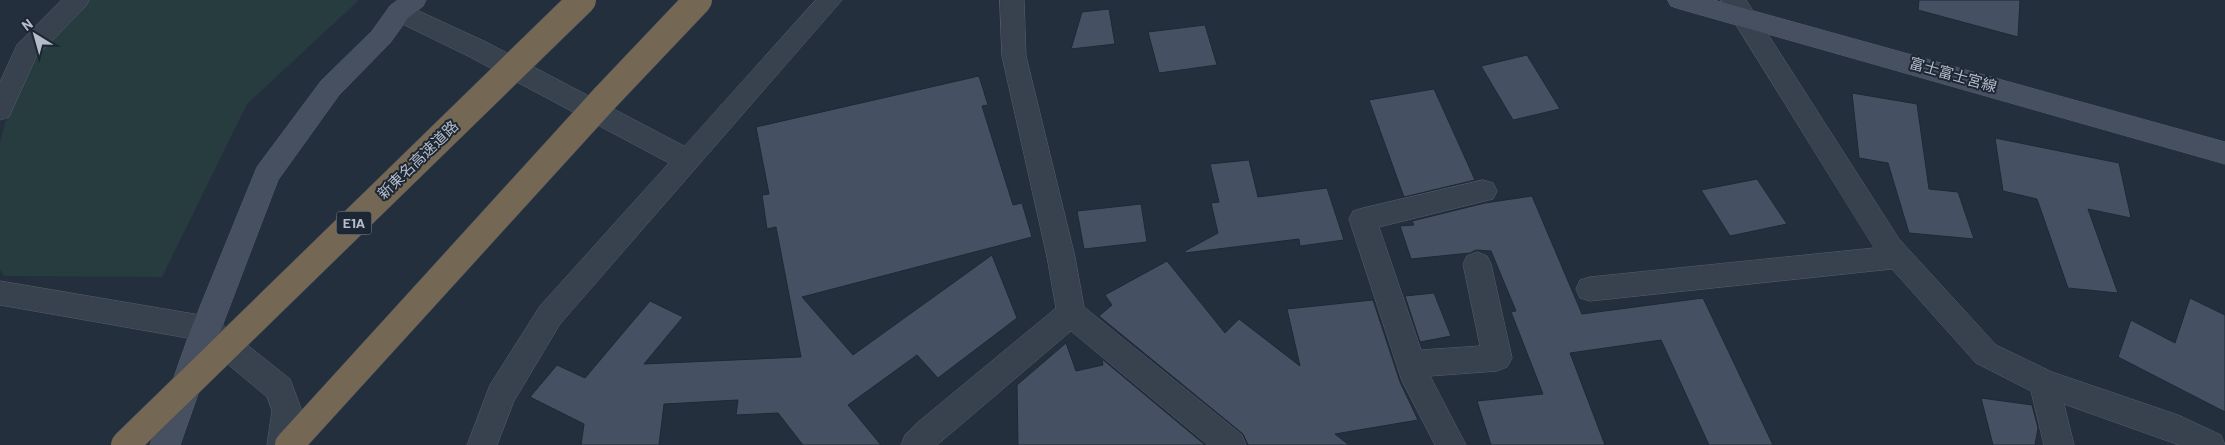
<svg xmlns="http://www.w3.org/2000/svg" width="2225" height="445" viewBox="0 0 2225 445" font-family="Barlow,'Noto Sans JP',sans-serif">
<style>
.green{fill:#263c3f}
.building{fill:#455162;stroke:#1f2835}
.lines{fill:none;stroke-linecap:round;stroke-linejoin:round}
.street-casing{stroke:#565f6c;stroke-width:1}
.secondary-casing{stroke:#565f6c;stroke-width:1}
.street{fill:#38414e;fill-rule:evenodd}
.secondary{fill:#465061;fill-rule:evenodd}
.highway-bridge-casing{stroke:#434c59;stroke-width:29;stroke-linecap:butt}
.highway-bridge{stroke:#746855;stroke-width:28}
.labels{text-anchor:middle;stroke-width:4;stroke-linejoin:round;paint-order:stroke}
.shield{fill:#1d2633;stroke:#878f9c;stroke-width:1}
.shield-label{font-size:14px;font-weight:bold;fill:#b4bcc9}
.street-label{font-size:15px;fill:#b4bcc9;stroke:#1d2633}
</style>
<rect width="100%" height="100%" fill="#242f3e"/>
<polygon class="green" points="79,0 359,0 247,104 162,277 4,276 0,269 0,142 23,60"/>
<g class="building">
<polygon points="1919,0 2020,0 2018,37 1918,10"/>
<polygon points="1109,9 1115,44 1071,49 1082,12"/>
<polygon points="1205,25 1217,65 1159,73 1148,32"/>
<polygon points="1527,55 1560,109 1513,120 1481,66"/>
<polygon points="979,76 988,105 982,106 1013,205 1022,203 1032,237 802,297 853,355 992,255 1017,318 938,378 917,355 848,405 881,445 803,445 778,413 736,415 738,400 664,404 659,445 581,445 584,424 530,397 557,365 585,378 650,301 683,317 644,364 801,357 776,227 767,229 762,195 769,194 756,127"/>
<polygon points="1434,89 1475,180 1404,197 1369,100"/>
<polygon points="1852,93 1917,104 1929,189 1958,192 1974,239 1909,233 1888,163 1859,158"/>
<polygon points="1995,138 2119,163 2131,218 2088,209 2118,293 2068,288 2037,199 2003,191"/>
<polygon points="1249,160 1258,197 1327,188 1344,240 1300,246 1299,239 1185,253 1185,251 1218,233 1211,203 1219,202 1210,164"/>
<polygon points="1757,179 1787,224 1730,236 1701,190"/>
<polygon points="1532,196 1582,314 1703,298 1773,445 1709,445 1661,340 1570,353 1605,445 1491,445 1477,401 1543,394 1511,312 1516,311 1491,251 1476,250 1470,253 1411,259 1400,226 1414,225 1412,221 1485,203"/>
<polygon points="1141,204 1147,242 1084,249 1077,211"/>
<polygon points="1167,261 1225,333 1239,319 1300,366 1287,309 1373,300 1400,382 1418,420 1335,434 1349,445 1248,445 1243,434 1099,316 1112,305 1105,295"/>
<polygon points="1434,293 1451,336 1420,342 1405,296"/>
<polygon points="2190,298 2225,315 2225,412 2118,357 2131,320 2175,343"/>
<polygon points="1066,343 1076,371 1103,365 1102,359 1205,445 1018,445 1017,385"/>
<polygon points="1981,398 2032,405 2038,428 2035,445 1993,445"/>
</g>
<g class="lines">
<defs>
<g id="street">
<polygon points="62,0 89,0 86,6 36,57 9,117 0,120 0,82 17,45"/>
<polygon points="816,0 842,0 560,324 514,401 497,445 467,445 490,385 540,306 669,163 468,56 390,18 387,12 390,6 399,3 408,6 486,42 684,146"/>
<polygon points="1000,0 1024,0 1026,56 1075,257 1084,307 1242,435 1246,445 1208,445 1071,331 937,445 901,445 905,435 917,423 1056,308 1047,257 1002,56"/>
<polygon points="1721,0 1746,0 1899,239 1996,345 2052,372 2178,415 2221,435 2225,445 2179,445 2064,404 2074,445 2044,445 2031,391 1976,363 1892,269 1590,301 1580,298 1576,289 1580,280 1590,277 1874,248"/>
<polygon points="1483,180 1493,183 1497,191 1493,199 1379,227 1421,350 1480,346 1463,264 1467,256 1477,252 1487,256 1491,264 1512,358 1507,367 1497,371 1430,376 1466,445 1435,445 1402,381 1349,219 1353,211 1363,208"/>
<polygon points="0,281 206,316 216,320 290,379 302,411 297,445 267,445 272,411 267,397 199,340 0,305"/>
</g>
<g id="secondary">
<polygon points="398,0 426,0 423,6 408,18 390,43 339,95 278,180 221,329 180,445 150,445 191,329 257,167 321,81 372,31 390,6"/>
<polygon points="1668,0 1714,0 2225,142 2225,164 1680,9 1671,6"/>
</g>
</defs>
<use href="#street" class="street-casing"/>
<use href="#secondary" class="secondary-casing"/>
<use href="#street" class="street"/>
<use href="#secondary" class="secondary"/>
<defs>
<g id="highway-bridge">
<polyline points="125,445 582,0"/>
<polyline points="289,445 605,98 698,0"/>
</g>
</defs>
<use href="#highway-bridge" class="highway-bridge-casing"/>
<use href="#highway-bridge" class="highway-bridge"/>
</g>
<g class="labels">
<rect class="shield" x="336.5" y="211.5" width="35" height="23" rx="4"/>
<g class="shield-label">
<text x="354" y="228">E1A</text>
</g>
<g class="street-label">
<text transform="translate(1953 75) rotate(16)" y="5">富士富士宮線</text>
<text transform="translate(418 160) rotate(-44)" y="5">新東名高速道路</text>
</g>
</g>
<g transform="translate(35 35) rotate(323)" stroke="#1d2633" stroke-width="4" paint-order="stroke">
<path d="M0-4L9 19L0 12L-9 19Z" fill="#b4bcc9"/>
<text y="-8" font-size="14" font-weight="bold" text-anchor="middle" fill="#b4bcc9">N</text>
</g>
</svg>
